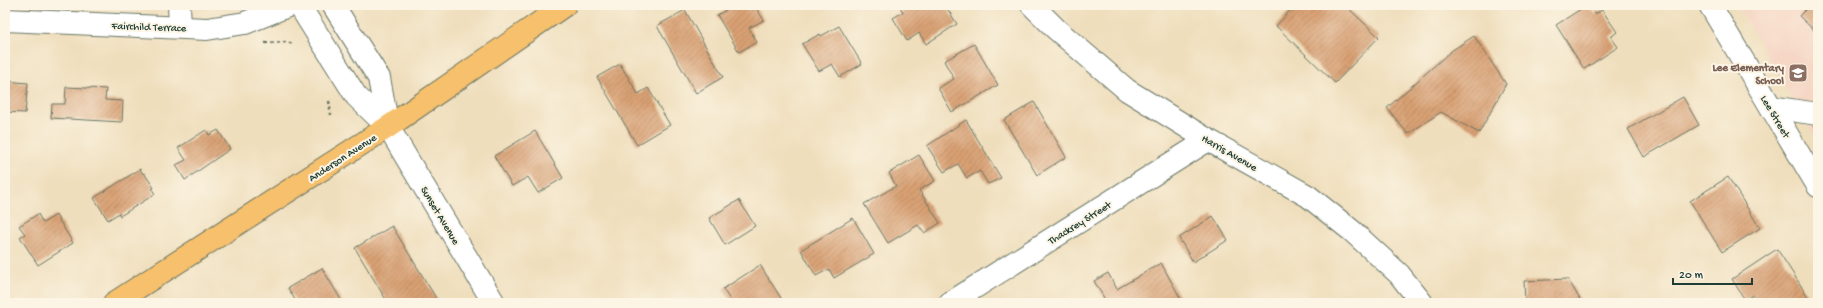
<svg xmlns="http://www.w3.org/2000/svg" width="1823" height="308" viewBox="0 0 1823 308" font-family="'Gochi Hand',sans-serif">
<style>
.built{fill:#f5d3c1}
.building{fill:url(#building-hatch)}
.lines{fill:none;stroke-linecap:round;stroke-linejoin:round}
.minor-casing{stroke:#687564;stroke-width:24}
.major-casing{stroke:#687564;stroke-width:24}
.path{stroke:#687564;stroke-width:2.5;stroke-dasharray:3 3;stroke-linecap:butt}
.minor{stroke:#fff;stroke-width:22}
.major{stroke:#f7c06c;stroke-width:22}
.labels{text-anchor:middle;stroke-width:4;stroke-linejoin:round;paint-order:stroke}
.street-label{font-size:11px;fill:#1f3d34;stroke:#fcf5e5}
.education-label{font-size:11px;font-weight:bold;fill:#785e54;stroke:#fcf5e5;text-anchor:end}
</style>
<defs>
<pattern id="building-hatch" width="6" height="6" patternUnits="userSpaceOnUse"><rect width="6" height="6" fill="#d9a073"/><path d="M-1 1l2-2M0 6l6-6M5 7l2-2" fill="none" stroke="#af845f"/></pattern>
</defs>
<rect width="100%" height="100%" fill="#fcf5e5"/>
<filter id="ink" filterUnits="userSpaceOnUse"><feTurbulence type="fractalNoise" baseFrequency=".025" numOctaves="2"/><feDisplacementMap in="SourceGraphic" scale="8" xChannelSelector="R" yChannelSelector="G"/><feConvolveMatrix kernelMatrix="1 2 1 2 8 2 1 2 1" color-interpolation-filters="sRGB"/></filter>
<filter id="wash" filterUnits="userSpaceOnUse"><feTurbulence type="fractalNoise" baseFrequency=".012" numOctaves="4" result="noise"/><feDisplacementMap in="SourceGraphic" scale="16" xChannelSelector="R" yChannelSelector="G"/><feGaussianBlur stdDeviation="0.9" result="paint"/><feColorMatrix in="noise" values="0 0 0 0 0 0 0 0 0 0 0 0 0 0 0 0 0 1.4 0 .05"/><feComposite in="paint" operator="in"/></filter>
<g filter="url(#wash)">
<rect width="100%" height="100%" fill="#efdebc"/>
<polygon class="built" points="1737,5 1818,5 1818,142"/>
<g id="blocks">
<g class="building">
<polygon points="723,5 754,5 764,20 749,28 757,42 739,52 717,15 726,10"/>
<polygon points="899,5 945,5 957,24 926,44 919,33 907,41 893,18 903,12"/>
<polygon points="1295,5 1345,5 1379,37 1335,83 1276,26"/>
<polygon points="1587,5 1589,5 1595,14 1602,10 1617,32 1611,37 1618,47 1584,69 1556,25"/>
<polygon points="1810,5 1818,5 1818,34 1799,16"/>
<polygon points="685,10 723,77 696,93 657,26"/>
<polygon points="839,26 862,64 840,77 832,64 819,71 802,44 820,34 821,36"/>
<polygon points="1474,36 1506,84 1479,133 1441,112 1408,134 1387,108 1451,51"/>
<polygon points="974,44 998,85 952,112 938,88 954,79 944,61"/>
<polygon points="620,64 638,94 648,88 670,125 637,145 597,77"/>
<polygon points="5,81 28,83 25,113 5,112"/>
<polygon points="66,87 106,89 105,100 123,101 122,122 51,118 52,104 65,104"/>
<polygon points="1683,97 1699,125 1644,157 1628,129"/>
<polygon points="1034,102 1066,157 1037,175 1004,120"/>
<polygon points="966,120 1001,178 988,184 980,171 967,178 958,164 944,172 927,146"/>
<polygon points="206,130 209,135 218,130 230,149 185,180 176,165 186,160 178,148"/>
<polygon points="535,131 563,178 538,193 528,177 512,186 494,156"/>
<polygon points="919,155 935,181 919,190 940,223 924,233 918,225 888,243 864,204 896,186 889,173"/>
<polygon points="140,169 143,174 144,173 154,188 152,189 155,194 120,216 119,213 108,220 94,198"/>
<polygon points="1728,177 1760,228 1722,252 1690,201"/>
<polygon points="739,200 755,226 725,245 709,218"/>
<polygon points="38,214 43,223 56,215 73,243 38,265 20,237 25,234 19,226"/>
<polygon points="1213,216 1228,240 1193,262 1179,238"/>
<polygon points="853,218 874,254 834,278 829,269 816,276 801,250"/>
<polygon points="392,226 439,303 388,303 355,248"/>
<polygon points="1777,249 1809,298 1802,303 1758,303 1753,295 1745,300 1732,279"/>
<polygon points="1161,263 1183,303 1107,303 1094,281 1108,273 1117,289"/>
<polygon points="760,265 784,303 732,303 723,289"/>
<polygon points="322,268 343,303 297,303 288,288"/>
<polygon points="1568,279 1582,303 1525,303 1524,281"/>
</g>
</g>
</g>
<g filter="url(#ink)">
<use href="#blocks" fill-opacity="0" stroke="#687564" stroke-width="1"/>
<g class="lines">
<defs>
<g id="minor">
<polyline points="179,5 180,27"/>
<polyline points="299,5 356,96 388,127 494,303"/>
<polyline points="333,5 379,78 388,127"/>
<polyline points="1032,5 1056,29 1127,90 1208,140 1308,196 1352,231 1399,274 1422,303"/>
<polyline points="1710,5 1818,186"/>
<polyline points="5,20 207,29 245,23 290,5"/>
<polyline points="1771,107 1818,114"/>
<polyline points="950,303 1208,140"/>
</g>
<polyline id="major" points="114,303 388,127 565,5"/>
</defs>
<use href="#minor" class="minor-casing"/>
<use href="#major" class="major-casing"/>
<g class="path">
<polyline points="265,43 287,42 293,44"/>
<polyline points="329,101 331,115"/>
</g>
<use href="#minor" class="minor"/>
<use href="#major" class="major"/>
</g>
</g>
<defs>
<symbol id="school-square" viewBox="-11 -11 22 22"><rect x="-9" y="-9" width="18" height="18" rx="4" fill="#8d6e63" stroke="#fcf5e5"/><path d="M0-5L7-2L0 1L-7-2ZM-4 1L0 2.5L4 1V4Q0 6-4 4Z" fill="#fff"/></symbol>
</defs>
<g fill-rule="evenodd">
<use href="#school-square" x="1787" y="62" width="22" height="22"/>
</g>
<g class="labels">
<g class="street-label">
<text transform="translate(149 26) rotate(2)" y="4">Fairchild Terrace</text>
<text transform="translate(1776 116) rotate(59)" y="4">Lee Street</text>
<text transform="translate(1230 152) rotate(30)" y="4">Harris Avenue</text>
<text transform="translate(342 157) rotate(-33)" y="4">Anderson Avenue</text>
<text transform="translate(441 215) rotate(59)" y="4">Sunset Avenue</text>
<text transform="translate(1079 222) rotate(-32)" y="4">Thackrey Street</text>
</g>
<g class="education-label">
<text x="1784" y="71">Lee Elementary<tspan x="1784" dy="13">School</tspan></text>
</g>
</g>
<rect width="1823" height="308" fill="none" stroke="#fcf5e5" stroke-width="20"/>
<path d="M1673 278v6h79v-6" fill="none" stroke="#1f3d34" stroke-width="2"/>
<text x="1679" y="278" font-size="12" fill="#1f3d34" stroke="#fcf5e5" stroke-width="3" paint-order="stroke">20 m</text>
</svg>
